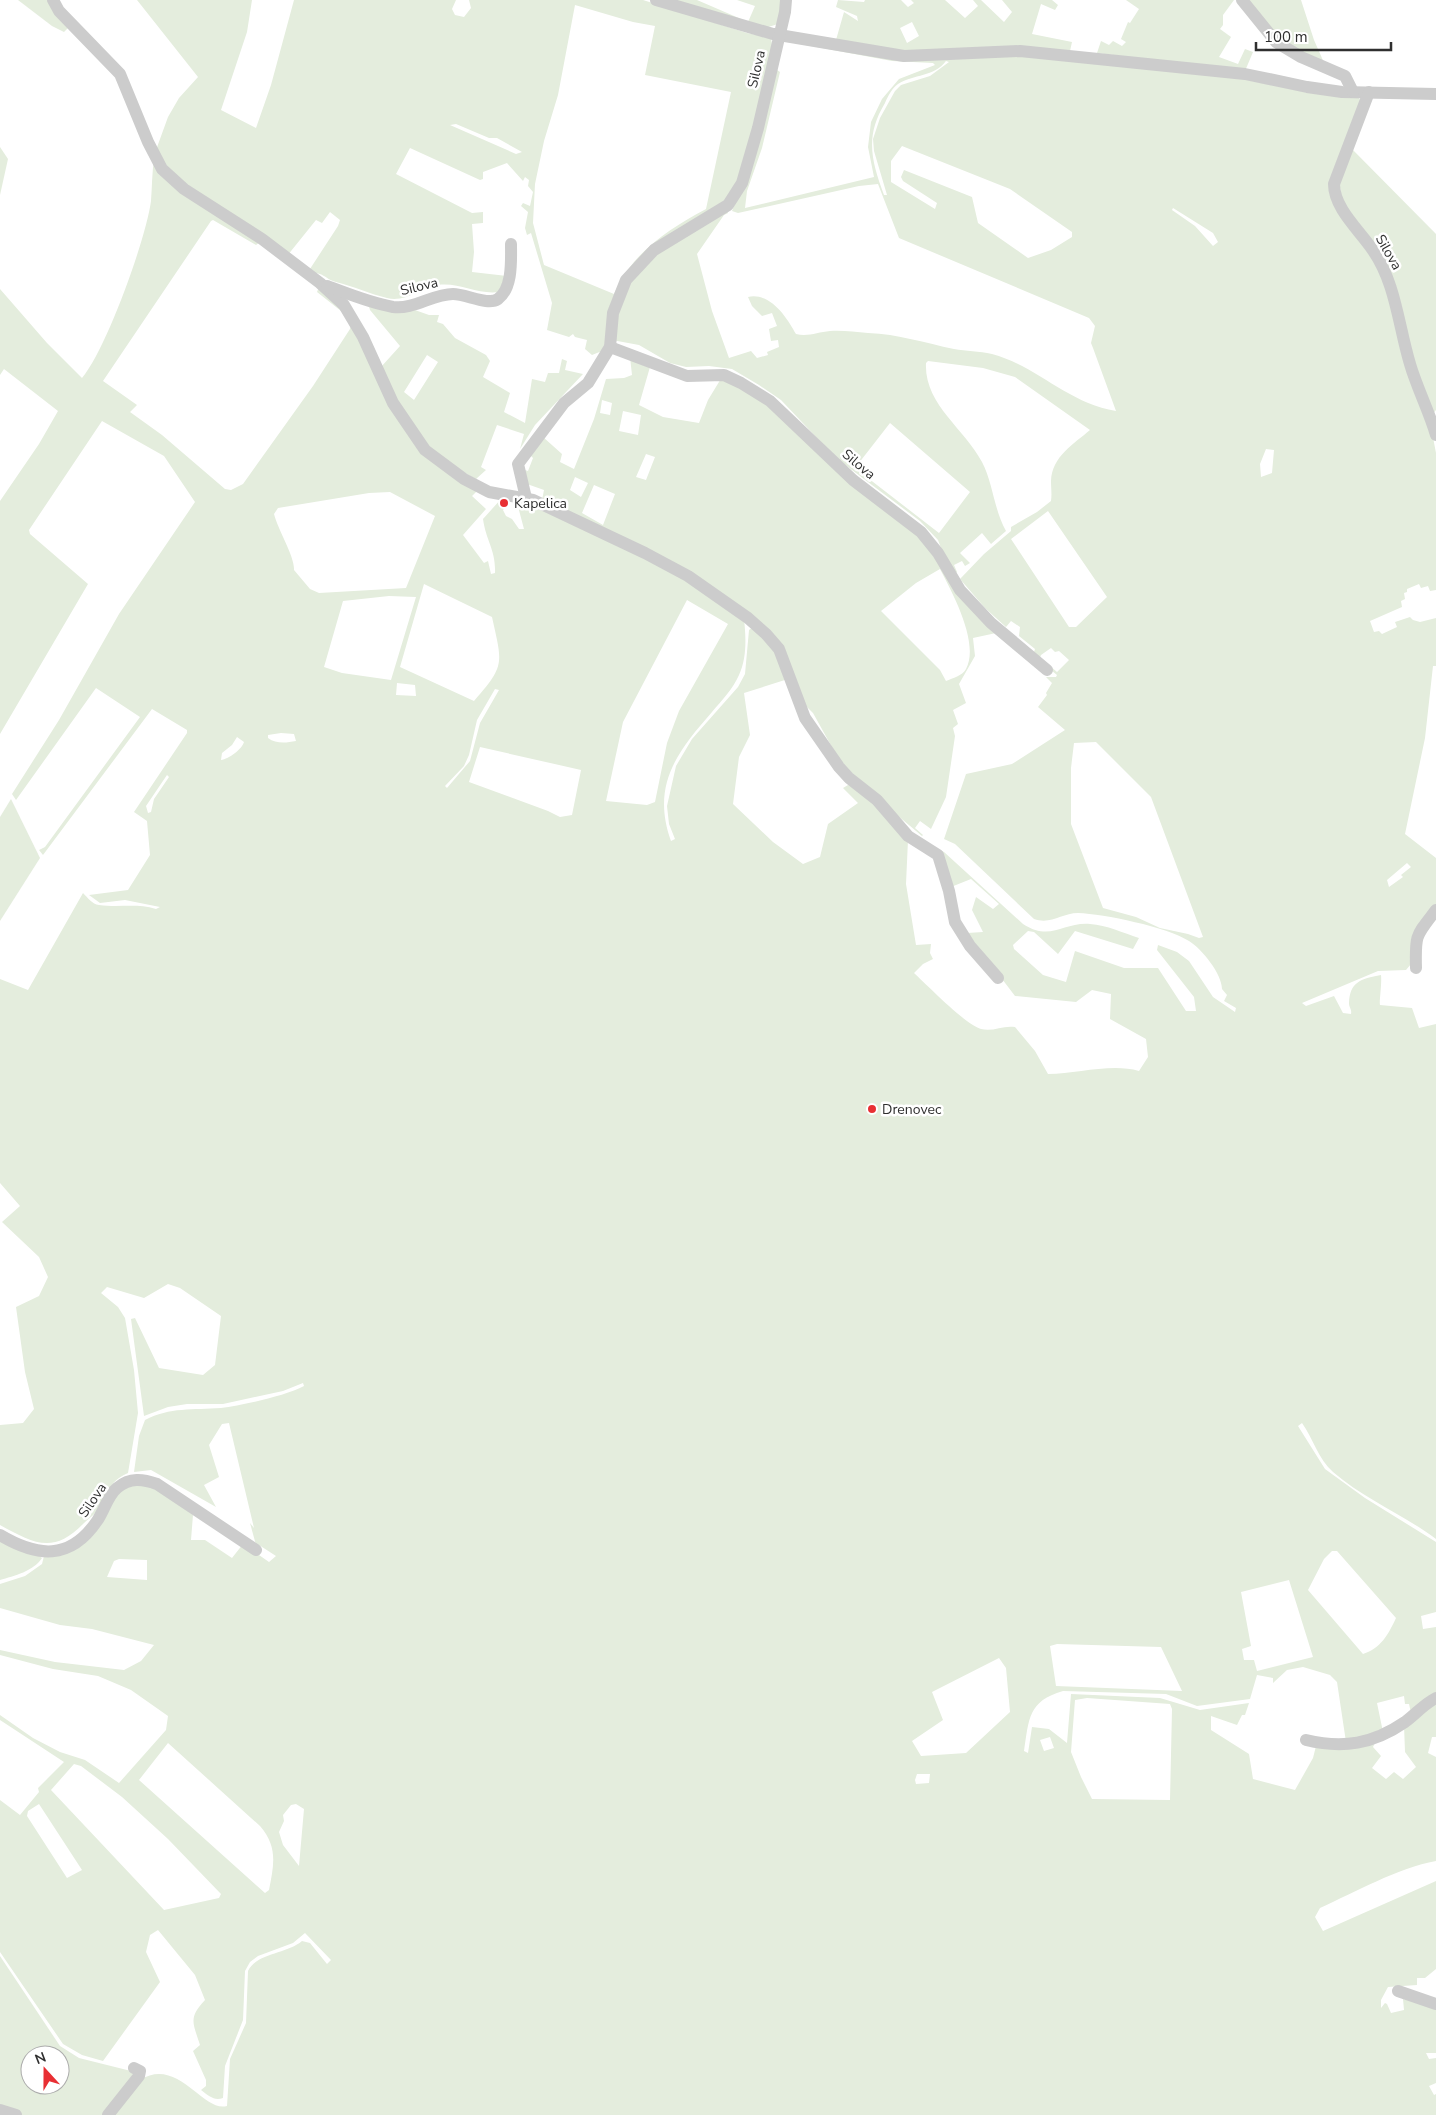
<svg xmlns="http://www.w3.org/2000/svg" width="1436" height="2115" viewBox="0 0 1436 2115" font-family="'Nunito Sans',sans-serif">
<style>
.green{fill:#e4eddd;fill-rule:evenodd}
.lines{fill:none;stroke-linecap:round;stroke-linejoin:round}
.minor{stroke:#ccc;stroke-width:12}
.poi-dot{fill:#e82f33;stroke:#fff;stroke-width:2}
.labels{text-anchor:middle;stroke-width:5;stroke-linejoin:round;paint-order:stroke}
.street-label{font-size:14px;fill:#2f2f2f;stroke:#fff}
.poi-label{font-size:14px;fill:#2f2f2f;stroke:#fff;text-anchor:start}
</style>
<rect width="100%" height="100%" fill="#fff"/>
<g class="green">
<polygon points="18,0 50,0 68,28 64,32 52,26"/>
<path d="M137 0H252L247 32 221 110 256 128 271 85 294 0H456L452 9 455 15 464 17 471 8 469 0H643L747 33 771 38 772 45 754 133 732 195 635 265 606 344 602 351 592 355 585 349 587 340 575 337 573 334 569 337 547 330 552 303 531 233 527 235 525 228 528 212 521 206 523 203 530 206 533 192 528 186 529 180 525 177 523 181 507 163 483 172V179L480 180 410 148 396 174 472 213 483 212V223L472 224 474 252 472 272 507 276 499 292C478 295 459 282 438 285 422 288 404 303 387 298 370 294 353 286 336 282 323 278 326 273 308 272L338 226 340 220 330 212 322 223 316 220 287 256 176 180 156 150 168 117 179 98 198 77ZM575 5 633 22 655 26 645 75 731 92 706 209C667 230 632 253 614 294L544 265 533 223 535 184 544 141 558 95ZM456 124 489 138H497L522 152 516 154 450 125Z"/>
<polygon points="674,0 697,0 748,22 755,6 737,0 782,0 778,24 765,28"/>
<path d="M838 0 864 2 865 0H901L908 7 914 3 911 0H945L965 18 978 6 973 0H981L1004 22 1012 12 1002 0H1052L1058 5 1055 10 1041 4 1032 34 1072 42 1070 51H905L836 40 844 12 858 21 857 16 836 7ZM912 22 919 36 907 43 900 28Z"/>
<polygon points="1126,0 1234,0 1223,15 1223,25 1220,29 1231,37 1219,57 1238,64 1245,49 1253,52 1245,71 1097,53 1101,41 1109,45 1113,41 1122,46 1126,42 1121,39 1128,22 1130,23 1139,9"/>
<polygon points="1244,0 1301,0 1314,40 1325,65 1285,46"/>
<path d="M784 38 907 60 1024 55 1201 70 1310 93 1358 97 1363 104C1353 136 1322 169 1336 203L1383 270 1390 289 1407 365 1431 427 1436 453V590L1430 591 1428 586 1421 588 1419 584 1407 589V592L1404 593 1405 599 1401 601 1402 607 1370 621 1374 632 1379 631 1382 634 1397 627 1395 622 1410 617 1413 620 1420 622 1436 618V666H1433L1425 738 1405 834 1436 858V907L1413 935 1411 964 1406 970 1378 971 1302 1003 1306 1006 1334 996 1343 1013 1351 1014C1352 1009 1349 1008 1349 1003 1350 982 1360 979 1381 975 1382 984 1379 1002 1380 1005L1412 1008 1419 1028 1436 1024V1539C1404 1515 1364 1499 1333 1472 1318 1459 1313 1438 1302 1423L1298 1426 1325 1469 1365 1498 1436 1542V1612L1421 1616 1423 1629 1436 1627V1696L1411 1713 1409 1704H1405L1404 1696 1377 1703 1383 1732 1363 1741 1346 1742 1337 1682 1330 1675 1303 1667 1287 1670 1273 1683V1678L1257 1675 1250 1699 1197 1706 1166 1694 1063 1691C1028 1701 1029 1719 1024 1751L1028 1753 1032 1727 1049 1729 1067 1743 1071 1694 1160 1698 1200 1710 1249 1703 1245 1715H1242L1237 1725 1211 1716V1730L1249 1754 1253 1779 1295 1790 1313 1758 1316 1746 1347 1747 1376 1741 1373 1747 1381 1756 1372 1768 1386 1779 1394 1772 1403 1779 1416 1767 1405 1752 1404 1725 1436 1701V1737H1432L1428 1753 1436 1757V1861C1398 1868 1355 1892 1320 1908L1315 1917 1323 1931 1436 1881V1969L1425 1978H1417V1985L1388 1987 1381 2000V2008L1385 2003 1387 2004 1391 2013 1404 2010 1403 1999 1436 2007V2053H1426L1429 2059 1436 2058V2083L1429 2086 1434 2095 1436 2094V2115H111C119 2105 125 2092 133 2084 135 2082 138 2081 140 2080 178 2056 203 2113 227 2106L230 2059 246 2023 248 1971C256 1953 287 1954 302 1941L310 1943 327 1964 331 1960 305 1933 293 1943 258 1956 250 1962 245 1971 243 2020 225 2066 223 2098C214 2101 209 2096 201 2090L206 2086V2080L193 2051 200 2045C193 2023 188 2018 205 2000L195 1975 158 1930 150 1935 146 1952 160 1982 103 2061 82 2055 63 2044 0 1952V1800L20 1815 39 1792 38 1788 64 1762 0 1720V1715L33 1738 60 1752 85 1760 119 1783 166 1730 168 1716 131 1690 98 1676 53 1669 0 1655V1650L55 1662 124 1670 141 1661 154 1645 92 1629 60 1625 0 1608V1584L25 1576 42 1564 44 1556C60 1553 74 1548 85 1537 103 1520 113 1473 146 1482 164 1488 179 1505 193 1515L191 1540H205L232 1558 243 1544 269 1562 276 1556 259 1545H256L250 1523 254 1528 229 1423 222 1424 209 1445 219 1477 204 1485 216 1507 151 1470 134 1472 139 1436 145 1420C170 1407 193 1410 221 1408 243 1405 285 1396 304 1386L303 1383 283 1391 223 1404H187L168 1407 144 1416 131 1319 135 1318 159 1368 203 1375 215 1365 221 1316 180 1288 168 1284 144 1298 107 1287 101 1293 118 1307 125 1318 134 1370 138 1413 128 1473C107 1483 112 1489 102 1505 98 1512 89 1518 83 1524 53 1555 33 1543 0 1525V1425L23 1423 34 1409 25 1372 16 1307 39 1296 48 1277 39 1257 2 1222 20 1206 0 1183V979L28 990 83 893C88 898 92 904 99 905 119 908 136 903 156 909L160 907 125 900 100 903 89 895 128 890 150 855 147 821 134 812 187 733V730L152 709 43 855 39 850 45 847 140 717 96 688 16 800 12 794 59 720 119 614 195 502 164 456 102 421 29 530 30 534 88 584 0 734V501L39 444 58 411 4 369 0 375V289L47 343 82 378C106 350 146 239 151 201 152 187 152 173 154 159 178 199 224 214 260 242L256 245 213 220 211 221 103 381 137 405 130 412 162 435 225 489 231 490 243 484 313 386 350 329 351 324 341 311 317 292 319 287 335 300 352 324 379 383 422 452 453 476 478 490 472 496 486 509 463 535 484 563 488 561 491 574 495 573C496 550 486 541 483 519L501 499 507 505 503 510 506 516 512 519 519 529H524L516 499 526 500 665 566 715 597 744 619C746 637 747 658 739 675 733 689 722 700 712 712 677 752 651 785 671 841L675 839 669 824 667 806 676 766 692 739 738 687 745 674 749 630 753 627C770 642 782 657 788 679L744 693 750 735 739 757 733 804 773 842 803 864 820 857 828 824 858 803 843 788 848 785 854 786 887 813 908 840 906 884 916 945 931 944 930 953 933 959 923 964 914 973C927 985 966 1025 981 1029 993 1032 1003 1025 1015 1027L1035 1051 1048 1074C1077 1074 1111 1063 1139 1071L1148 1057 1146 1039 1110 1019 1111 994 1092 990 1076 1002 1015 996 967 933 983 932 972 910 976 897 993 909 999 904 971 879 951 887C946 871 942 859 930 848L931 845 944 852 1023 924C1051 942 1063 922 1090 924 1107 925 1123 933 1139 938L1133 949 1075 931 1058 954 1034 932 1028 931 1013 945 1014 949 1043 975 1066 982 1075 951 1124 968H1158L1186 1011H1196L1194 997 1157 950 1158 945 1177 952 1189 961 1213 997 1235 1012 1236 1008 1224 1001 1227 995 1222 989C1222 974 1202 949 1189 941 1167 927 1104 914 1078 913 1062 913 1051 925 1034 919L955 844 944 839 966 774 1012 764 1065 730 1038 707 1047 695 1046 693 1052 683 1046 677H1056L1057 675 1046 666 1049 665 1057 672 1069 660 1059 651 1055 652 1051 648 1041 655 1039 660 1033 655 1035 649 1019 636 1020 627 1011 621 1006 627 985 608 960 579 984 554 1011 531V527L1037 512 1051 501C1052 494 1051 488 1051 481 1052 456 1074 444 1090 430L1015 377 983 368 928 361 926 363C924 404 964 428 982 462 993 483 994 510 1006 531L991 544 982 533 960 553 970 563 965 566 962 561 954 565 957 572 955 574 947 564 938 540 920 521 836 458 781 400 759 385 732 369 709 366 686 367 670 363 639 345 612 340C618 263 659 246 720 211L727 210 728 213 724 215 697 254 712 311 729 358 751 351 757 358 768 355 767 352 779 347 778 340 771 341 769 329 777 326 772 313 762 316 752 306 748 297C771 292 787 318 796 334 808 337 818 332 830 331 842 330 855 332 868 333 898 334 925 343 954 349 966 351 979 351 992 354 1037 366 1067 403 1116 411L1093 348 1091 343 1095 326 1089 318 899 238 878 184 859 186 738 213 732 211 751 165 778 44ZM784 41 892 61 933 63 935 65 899 79 882 99 871 122 868 147 874 177 745 208 747 191 762 148 780 72 774 68ZM946 61 949 62 930 76 901 85 895 91 880 118 873 139 874 151 887 195H884C871 160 865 136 885 103 888 96 892 88 898 84 914 74 934 77 946 61ZM902 146 1010 189 1072 232V237L1051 250 1028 258 978 223 972 197 904 170 901 177 903 181 937 203 935 209 891 182V161ZM1173 208 1213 233 1218 242 1213 246 1195 226 1172 210ZM890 423 970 492 939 533 855 468ZM1266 449 1274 450 1272 473 1261 477 1260 464ZM390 492 435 516 406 588 319 593 310 589 294 570C295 557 278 530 274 514L278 508 369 493ZM1048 511 1107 597 1076 627H1069L1011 539ZM424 584 492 617C502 663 506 665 474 701L400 667ZM389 596 416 597 391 680 342 673 324 667 343 601ZM687 600 728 624 679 711 667 743 655 802 647 805 606 801 623 722ZM397 683 415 685 416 696 396 695ZM495 689 499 690 480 723 470 761 447 788 445 786 464 766 469 755 477 720ZM281 733 294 734 296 741C286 743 276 744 268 738V735ZM237 737 244 742C242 749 229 759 221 760L222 753 232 745ZM1096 742 1151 797 1203 937 1199 938 1188 934 1160 928 1136 917 1103 908 1071 824V768L1074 743ZM480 747 581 770 572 815 560 817 548 811 469 782ZM167 775 169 777 154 799 151 812 148 813 146 806ZM1407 863 1411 867 1401 875 1403 877 1389 887 1387 880ZM1332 1551H1337L1396 1618C1388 1635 1381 1648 1363 1654L1308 1590 1324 1559ZM119 1559 147 1560V1580L107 1577 114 1561ZM1289 1580 1313 1657 1257 1671 1254 1660H1244L1242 1649 1251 1646 1241 1592ZM1057 1644 1161 1647 1182 1691 1056 1686 1050 1646ZM999 1658 1006 1668 1010 1712 966 1753 921 1756 912 1741 943 1720 932 1692ZM1087 1698 1170 1704 1172 1709 1170 1800 1092 1799 1081 1777 1071 1752 1075 1700ZM1050 1737 1054 1748 1044 1751 1040 1740ZM168 1743 260 1826C278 1847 274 1864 269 1890L265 1893 139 1780ZM74 1764 81 1766 122 1797 168 1839 221 1894 219 1898 164 1910 51 1790ZM917 1774H930L929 1783 916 1784 915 1780ZM39 1804 82 1870 67 1878 27 1816 28 1811ZM296 1804 304 1809 299 1866 283 1845 279 1832 284 1821 283 1815 291 1805Z"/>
<polygon points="1349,146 1436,234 1436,410 1432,415 1412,365 1395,293 1343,207 1338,175"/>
<polygon points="0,147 8,159 0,195"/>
<path d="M368 303 412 309 429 315H439L437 322 443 324 455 338 486 355 490 361 483 377 510 393 504 412 525 423 532 379 545 382 548 373H559L562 359 567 361 565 370 583 374 535 425 520 449 524 434 497 425 481 467 486 470 476 479 433 455 384 381 381 367 400 346 370 310ZM427 355 438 362 414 400 404 392Z"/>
<path d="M630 357 650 367 639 405 663 417 699 423 708 400 722 377 751 391 918 532 996 633 973 638 975 656 959 684 966 703 953 710 958 724 953 728 955 736 946 797 931 829 920 821 915 828 923 835 922 836 872 794 838 758 813 713 800 700 790 670 743 610 542 500 544 490 527 484 525 470 528 471 533 458 529 454 543 437 562 454 560 462 574 469 594 419 606 379 624 378 632 375ZM602 400 612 403 610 415 600 413ZM623 411 641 415 638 435 619 431ZM646 454 655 457 646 480 636 477ZM575 477 588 483 581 497 570 490ZM594 485 615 494 603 525 582 513ZM940 569C952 592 980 643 966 669 962 676 953 678 946 681L940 670 881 611 916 583Z"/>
<polygon points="11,799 40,858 0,921 0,817"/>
<path d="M0 1539 38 1555 42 1558C34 1571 14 1576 0 1580Z"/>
<path d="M0 1956 60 2046 79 2058 135 2072 105 2115H21L0 2106ZM30 2055H60V2085H30Z"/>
</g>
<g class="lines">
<g class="minor">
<polyline points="53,0 59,11 120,74 148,142 162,169 184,189 262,239 320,283 344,305 363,337 393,403 425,450 464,479 489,492 533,500 645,553 688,576 748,618 766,634 779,649 805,718 839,767 849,778 877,800 908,836 938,855 949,891 955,922 970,946 998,978"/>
<polyline points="656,0 773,34 904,56 1020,51 1245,74 1307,87 1342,92 1436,94"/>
<polyline points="1242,0 1276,42 1301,57 1345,76 1353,92"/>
<path d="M1369 92 1334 184C1334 208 1359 230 1372 249 1396 283 1398 324 1410 364 1417 388 1429 411 1436 435"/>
<path d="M327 286C349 294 370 303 393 307 413 310 433 294 453 294 466 294 488 306 498 299 513 288 511 260 511 244"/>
<polyline points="610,347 687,376 724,375 741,383 770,401 853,480 921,532 938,553 960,590 991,623 1047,670"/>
<polyline points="526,498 518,464 564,403 588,383 610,347 613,313 626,280 654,250 728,205 742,183 758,128 785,12 786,0"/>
<path d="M1416 968C1415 934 1416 936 1436 910"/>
<path d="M0 1535C37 1557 70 1561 97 1521 104 1511 108 1495 117 1488 130 1477 143 1479 157 1484L256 1550"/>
<path d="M1306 1740C1343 1749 1373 1744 1405 1722 1416 1714 1424 1704 1436 1698"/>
<polyline points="1398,1991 1436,2004"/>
<polyline points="0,2110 16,2115"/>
<polyline points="108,2115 139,2076 140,2071 134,2068"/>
</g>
</g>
<g class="poi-dot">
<circle cx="504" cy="503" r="5"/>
<circle cx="872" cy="1109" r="5"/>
</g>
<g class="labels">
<g class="street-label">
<text transform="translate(756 69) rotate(-77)" y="5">Silova</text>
<text transform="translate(1389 252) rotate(60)" y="5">Silova</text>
<text transform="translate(419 286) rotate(-13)" y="5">Silova</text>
<text transform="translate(859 464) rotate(40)" y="5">Silova</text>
<text transform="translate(92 1500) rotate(-56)" y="5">Silova</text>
</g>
<g class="poi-label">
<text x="514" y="508">Kapelica</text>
<text x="882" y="1114">Drenovec</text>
</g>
</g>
<g transform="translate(45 2070) rotate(339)"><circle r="24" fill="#ffffff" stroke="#acacac"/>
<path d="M0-4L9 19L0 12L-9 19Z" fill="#e82f33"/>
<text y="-8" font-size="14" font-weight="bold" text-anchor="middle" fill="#2f2f2f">N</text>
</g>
<path d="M1256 42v8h135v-8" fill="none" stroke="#2f2f2f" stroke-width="2.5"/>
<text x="1264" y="42" font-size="15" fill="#2f2f2f" stroke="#ffffff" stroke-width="4" paint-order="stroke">100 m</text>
</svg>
